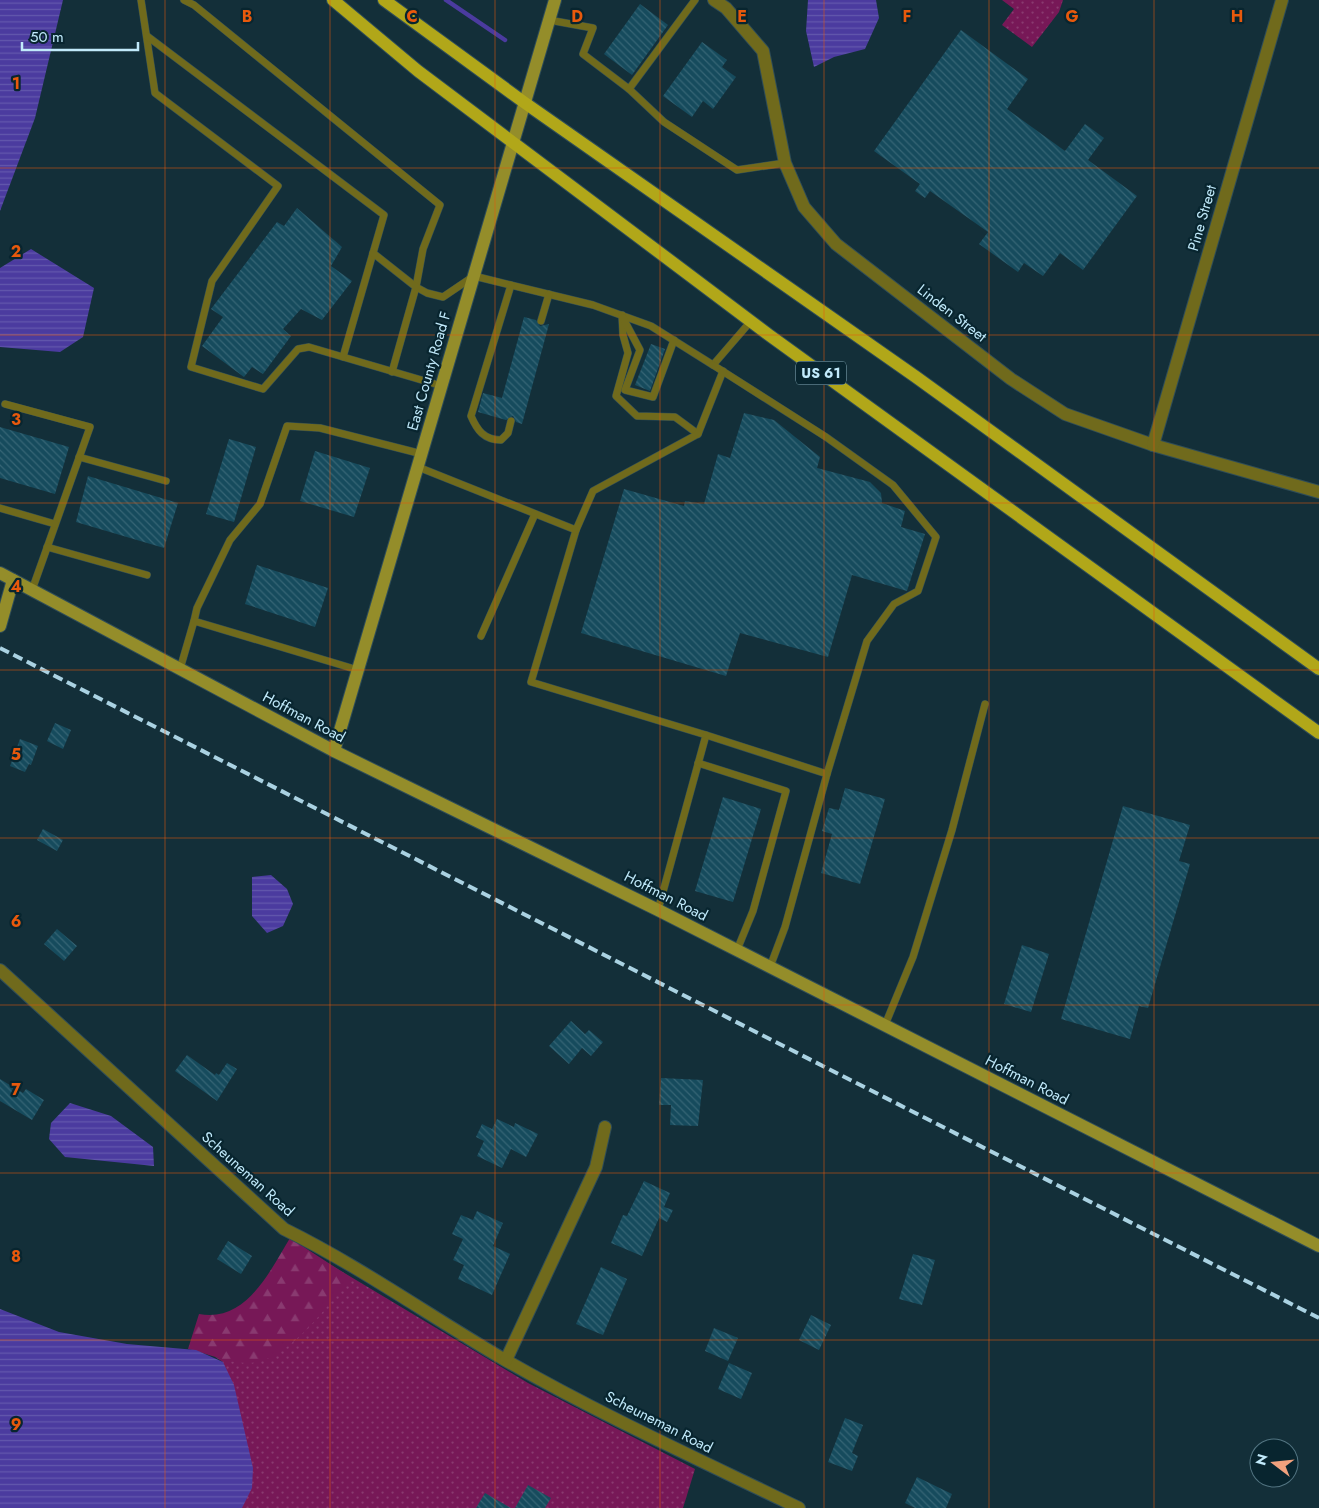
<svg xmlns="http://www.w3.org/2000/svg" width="1319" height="1508" viewBox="0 0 1319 1508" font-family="Jost,sans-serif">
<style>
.grass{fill:url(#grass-dots)}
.forest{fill:url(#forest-firs)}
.water{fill:url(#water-rules)}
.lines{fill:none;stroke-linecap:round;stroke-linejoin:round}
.stream{stroke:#4b3b9f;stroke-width:4.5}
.building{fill:url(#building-back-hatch)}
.lane-casing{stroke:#2f4d58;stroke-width:8}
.street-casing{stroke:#2f4d58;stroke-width:14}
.secondary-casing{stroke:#2f4d58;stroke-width:14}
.primary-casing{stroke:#2f4d58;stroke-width:14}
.lane{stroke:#706a1c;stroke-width:7}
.street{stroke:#706a1c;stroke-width:12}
.secondary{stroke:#948d2a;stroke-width:12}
.primary{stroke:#b1a719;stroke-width:12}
.rail{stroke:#aad2e2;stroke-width:4;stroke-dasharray:10 5;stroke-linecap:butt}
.grid{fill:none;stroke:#e8590c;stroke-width:1;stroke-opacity:0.55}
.labels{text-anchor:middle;stroke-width:4.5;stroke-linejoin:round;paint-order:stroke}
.shield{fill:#08252f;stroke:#8aafbe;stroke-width:1}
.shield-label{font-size:14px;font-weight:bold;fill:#c1eafb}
.street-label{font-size:15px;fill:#c1eafb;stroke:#08252f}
.grid-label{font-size:16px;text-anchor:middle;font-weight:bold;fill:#e8590c;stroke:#08252f;stroke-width:4.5;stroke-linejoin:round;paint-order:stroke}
</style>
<defs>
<pattern id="grass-dots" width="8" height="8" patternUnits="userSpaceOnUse" patternTransform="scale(1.25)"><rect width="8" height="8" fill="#771857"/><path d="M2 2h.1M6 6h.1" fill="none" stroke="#893a70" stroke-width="1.8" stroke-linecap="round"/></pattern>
<pattern id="forest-firs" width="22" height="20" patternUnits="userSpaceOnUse" patternTransform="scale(1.25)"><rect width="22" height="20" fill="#771857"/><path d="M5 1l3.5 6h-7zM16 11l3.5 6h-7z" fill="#893a70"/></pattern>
<pattern id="water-rules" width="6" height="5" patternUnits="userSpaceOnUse" patternTransform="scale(1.25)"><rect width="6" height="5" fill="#4b3b9f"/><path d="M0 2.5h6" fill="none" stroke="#6358ad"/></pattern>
<pattern id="building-back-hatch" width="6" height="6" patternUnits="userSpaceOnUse" patternTransform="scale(1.25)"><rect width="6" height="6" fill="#164b5d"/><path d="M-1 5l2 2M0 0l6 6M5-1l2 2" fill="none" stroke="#366575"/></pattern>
</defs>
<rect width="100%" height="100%" fill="#132f39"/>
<g class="grass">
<polygon points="1002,0 1063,0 1059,12 1032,47 1002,25 1014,9"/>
<polygon points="316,1256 528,1383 695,1469 683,1508 134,1508 223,1362 215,1357 239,1362"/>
</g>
<path class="forest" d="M290 1238 350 1277C329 1305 286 1364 247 1363 227 1363 207 1353 188 1349L199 1314C246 1323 270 1271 290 1238Z"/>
<g class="water">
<polygon points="0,0 63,0 35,118 0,211"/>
<polygon points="808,0 876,0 879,18 865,49 834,57 814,67 806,31"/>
<polygon points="31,249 94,288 83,337 60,352 0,347 0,268"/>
<polygon points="271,875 287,889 293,904 283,926 267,933 252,916 252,877"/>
<polygon points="70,1103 111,1116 153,1147 154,1166 65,1157 49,1139 51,1123"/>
<polygon points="0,1309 59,1332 127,1344 196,1350 223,1362 234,1385 253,1468 252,1488 242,1508 0,1508"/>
</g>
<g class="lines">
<polyline class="stream" points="446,0 505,40"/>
</g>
<g class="building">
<polygon points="640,4 668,25 632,75 604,54"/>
<polygon points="961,30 1028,79 1007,109 1065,151 1085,124 1104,138 1088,160 1137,196 1083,270 1060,253 1043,276 1024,263 1018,272 979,244 988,232 930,191 925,198 915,191 920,184 874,151"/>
<polygon points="702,42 727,60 722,67 736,77 713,109 703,101 692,117 663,96"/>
<polygon points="297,208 342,247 331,266 352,281 322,320 301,309 283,329 291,336 263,374 252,367 244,377 202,346 223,317 211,309 277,222 284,226"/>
<polygon points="524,317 536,320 540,326 549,324 522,424 516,422 513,416 506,420 478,412 483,393 502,398"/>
<polygon points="651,344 665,349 650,391 635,385"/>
<polygon points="744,413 774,420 820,457 817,468 870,482 881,493 882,503 905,511 901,527 925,534 907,591 852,575 828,657 740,633 726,676 581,633 624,489 684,506 685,501 704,504 718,454 730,458"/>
<polygon points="0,427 69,447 55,494 0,478"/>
<polygon points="229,439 256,447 234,522 206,514"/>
<polygon points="315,451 370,468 354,517 300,501"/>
<polygon points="88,476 178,503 164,548 76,522"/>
<polygon points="257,565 328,588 315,627 245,604"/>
<polygon points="55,723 71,730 63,749 47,741"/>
<polygon points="20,739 38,746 31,765 29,764 25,772 10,766"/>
<polygon points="845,788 885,799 860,884 821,873 832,834 822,831 829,808 839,810"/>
<polygon points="723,797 761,809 733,902 695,891"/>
<polygon points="1123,806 1190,825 1179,861 1190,864 1148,1008 1139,1006 1130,1039 1061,1019"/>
<polygon points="43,829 63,840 57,851 37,840"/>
<polygon points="57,929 77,946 64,961 44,944"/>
<polygon points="1022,945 1049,954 1031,1012 1004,1004"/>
<polygon points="571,1021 585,1034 589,1030 603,1042 591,1056 582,1048 569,1064 549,1046"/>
<polygon points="187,1055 215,1075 216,1073 219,1075 227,1063 237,1069 217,1101 175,1071"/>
<polygon points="661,1078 703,1080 698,1126 670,1125 671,1105 659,1105"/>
<polygon points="0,1079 23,1093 26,1089 44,1100 32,1120 0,1101"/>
<polygon points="497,1119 514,1127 515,1123 538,1134 526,1157 511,1149 502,1168 477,1156 484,1141 476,1137 482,1124 492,1129"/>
<polygon points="644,1181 670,1193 664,1207 673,1210 667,1222 659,1218 642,1256 611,1243 623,1215 627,1216"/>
<polygon points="477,1211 503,1223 493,1246 510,1254 492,1295 458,1279 464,1265 453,1260 463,1239 452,1234 461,1215 473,1220"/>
<polygon points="228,1241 252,1256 241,1274 217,1259"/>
<polygon points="913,1254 935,1260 922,1305 899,1299"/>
<polygon points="601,1267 627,1279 603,1335 576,1324"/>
<polygon points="811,1315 831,1325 819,1350 799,1340"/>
<polygon points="714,1328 738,1338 728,1361 705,1351"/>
<polygon points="729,1363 752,1373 741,1399 718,1389"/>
<polygon points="845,1418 863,1425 852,1453 858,1456 852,1471 828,1462"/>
<polygon points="917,1477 952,1494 946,1508 915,1508 905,1503"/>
<polygon points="528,1485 551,1498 545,1508 515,1508"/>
<polygon points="485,1493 511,1508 476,1508"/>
</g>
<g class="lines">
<defs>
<g id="lane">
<polyline points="141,0 155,93 278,186 212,281 191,367 263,389 298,349 309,347 442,386"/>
<polyline points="184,0 194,5 440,205 423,249 416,287 392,372"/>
<polyline points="549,20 593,28 583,54 629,89 664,122 737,170 785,163"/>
<polyline points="147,36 384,215 343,357"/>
<polyline points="629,89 695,0"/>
<polyline points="373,253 416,287 427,293 443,297 474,276 593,305 651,326 713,365 751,321"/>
<path d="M511 285 471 416C477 430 484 440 501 440L508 433 511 421"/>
<polyline points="622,315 623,335 628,353 616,396 637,416 675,417 698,434"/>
<polyline points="623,318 640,350 625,390 653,397 674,340"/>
<polyline points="541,321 549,294"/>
<polyline points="713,365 826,437 893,485 936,537 918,591 894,604 867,641 827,774"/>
<polyline points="5,404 90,427 32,590"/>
<polyline points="79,457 166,481"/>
<polyline points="418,467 576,530 531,682 706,735 658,910"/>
<polyline points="0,508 55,524"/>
<polyline points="576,530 593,491 698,434 723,371"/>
<polyline points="47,547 147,575"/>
<polyline points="194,621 197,608 230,540 260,504 287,426 320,428 422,454"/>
<polyline points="481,636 535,514"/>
<polyline points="180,669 194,621 358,670"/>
<polyline points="706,735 827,774 785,927 770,967"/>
<polyline points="698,763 786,791 753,911 737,950"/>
<polyline points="885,1025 913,957 952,830 985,704"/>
</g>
<g id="street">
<polyline points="714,0 726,8 763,51 785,163 804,207 836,244 1011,379 1065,414 1153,445 1319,492"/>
<polyline points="1153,445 1282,0"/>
<path d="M0 970 284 1229C361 1267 431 1317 505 1360 601 1415 700 1460 799 1508"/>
<polyline points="506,1360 596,1167 605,1127"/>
</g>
<g id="secondary">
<polyline points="0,573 334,751 658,910 1319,1246"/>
<polyline points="0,626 13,580"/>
<polyline points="334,751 555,0"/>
</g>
<g id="primary">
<polyline points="333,0 418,71 769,335 1319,733"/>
<polyline points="384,0 525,103 916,377 1319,669"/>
</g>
</defs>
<use href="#lane" class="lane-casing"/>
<use href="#street" class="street-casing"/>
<use href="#secondary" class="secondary-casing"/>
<use href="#primary" class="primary-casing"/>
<use href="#lane" class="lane"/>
<use href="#street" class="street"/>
<use href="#secondary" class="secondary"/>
<use href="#primary" class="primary"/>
<polyline class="rail" points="0,648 1319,1318"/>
</g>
<path class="grid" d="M165 0V1508M330 0V1508M495 0V1508M660 0V1508M824 0V1508M989 0V1508M1154 0V1508M0 168H1319M0 335H1319M0 503H1319M0 670H1319M0 838H1319M0 1005H1319M0 1173H1319M0 1340H1319"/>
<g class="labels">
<rect class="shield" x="796" y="361.5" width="50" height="23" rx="4"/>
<g class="shield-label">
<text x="821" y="378">US 61</text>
</g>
<g class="street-label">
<text transform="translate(1202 218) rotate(-74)" y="5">Pine Street</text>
<text transform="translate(952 313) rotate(38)" y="5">Linden Street</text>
<text transform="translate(429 371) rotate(-74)" y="5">East County Road F</text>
<text transform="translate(304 717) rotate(28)" y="5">Hoffman Road</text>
<text transform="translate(666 896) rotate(27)" y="5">Hoffman Road</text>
<text transform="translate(1027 1080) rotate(27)" y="5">Hoffman Road</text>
<text transform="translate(248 1174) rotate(42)" y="5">Scheuneman Road</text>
<text transform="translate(659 1422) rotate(27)" y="5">Scheuneman Road</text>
</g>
</g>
<g class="grid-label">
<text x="247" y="22">B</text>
<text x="412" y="22">C</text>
<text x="577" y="22">D</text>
<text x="742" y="22">E</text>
<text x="907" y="22">F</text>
<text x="1072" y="22">G</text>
<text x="1237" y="22">H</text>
<text x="16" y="89">1</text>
<text x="16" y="257">2</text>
<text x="16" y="425">3</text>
<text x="16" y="592">4</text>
<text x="16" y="760">5</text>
<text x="16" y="927">6</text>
<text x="16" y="1095">7</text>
<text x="16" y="1262">8</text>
<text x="16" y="1430">9</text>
</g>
<g transform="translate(1274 1463) rotate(286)"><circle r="24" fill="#08252f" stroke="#527481"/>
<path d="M0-4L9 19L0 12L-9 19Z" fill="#f1a17d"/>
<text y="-8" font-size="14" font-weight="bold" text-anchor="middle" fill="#c1eafb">N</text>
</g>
<path d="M22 42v8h116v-8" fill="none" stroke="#c1eafb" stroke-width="2.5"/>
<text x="30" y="42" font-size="15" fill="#c1eafb" stroke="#08252f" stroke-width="4" paint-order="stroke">50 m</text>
</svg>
